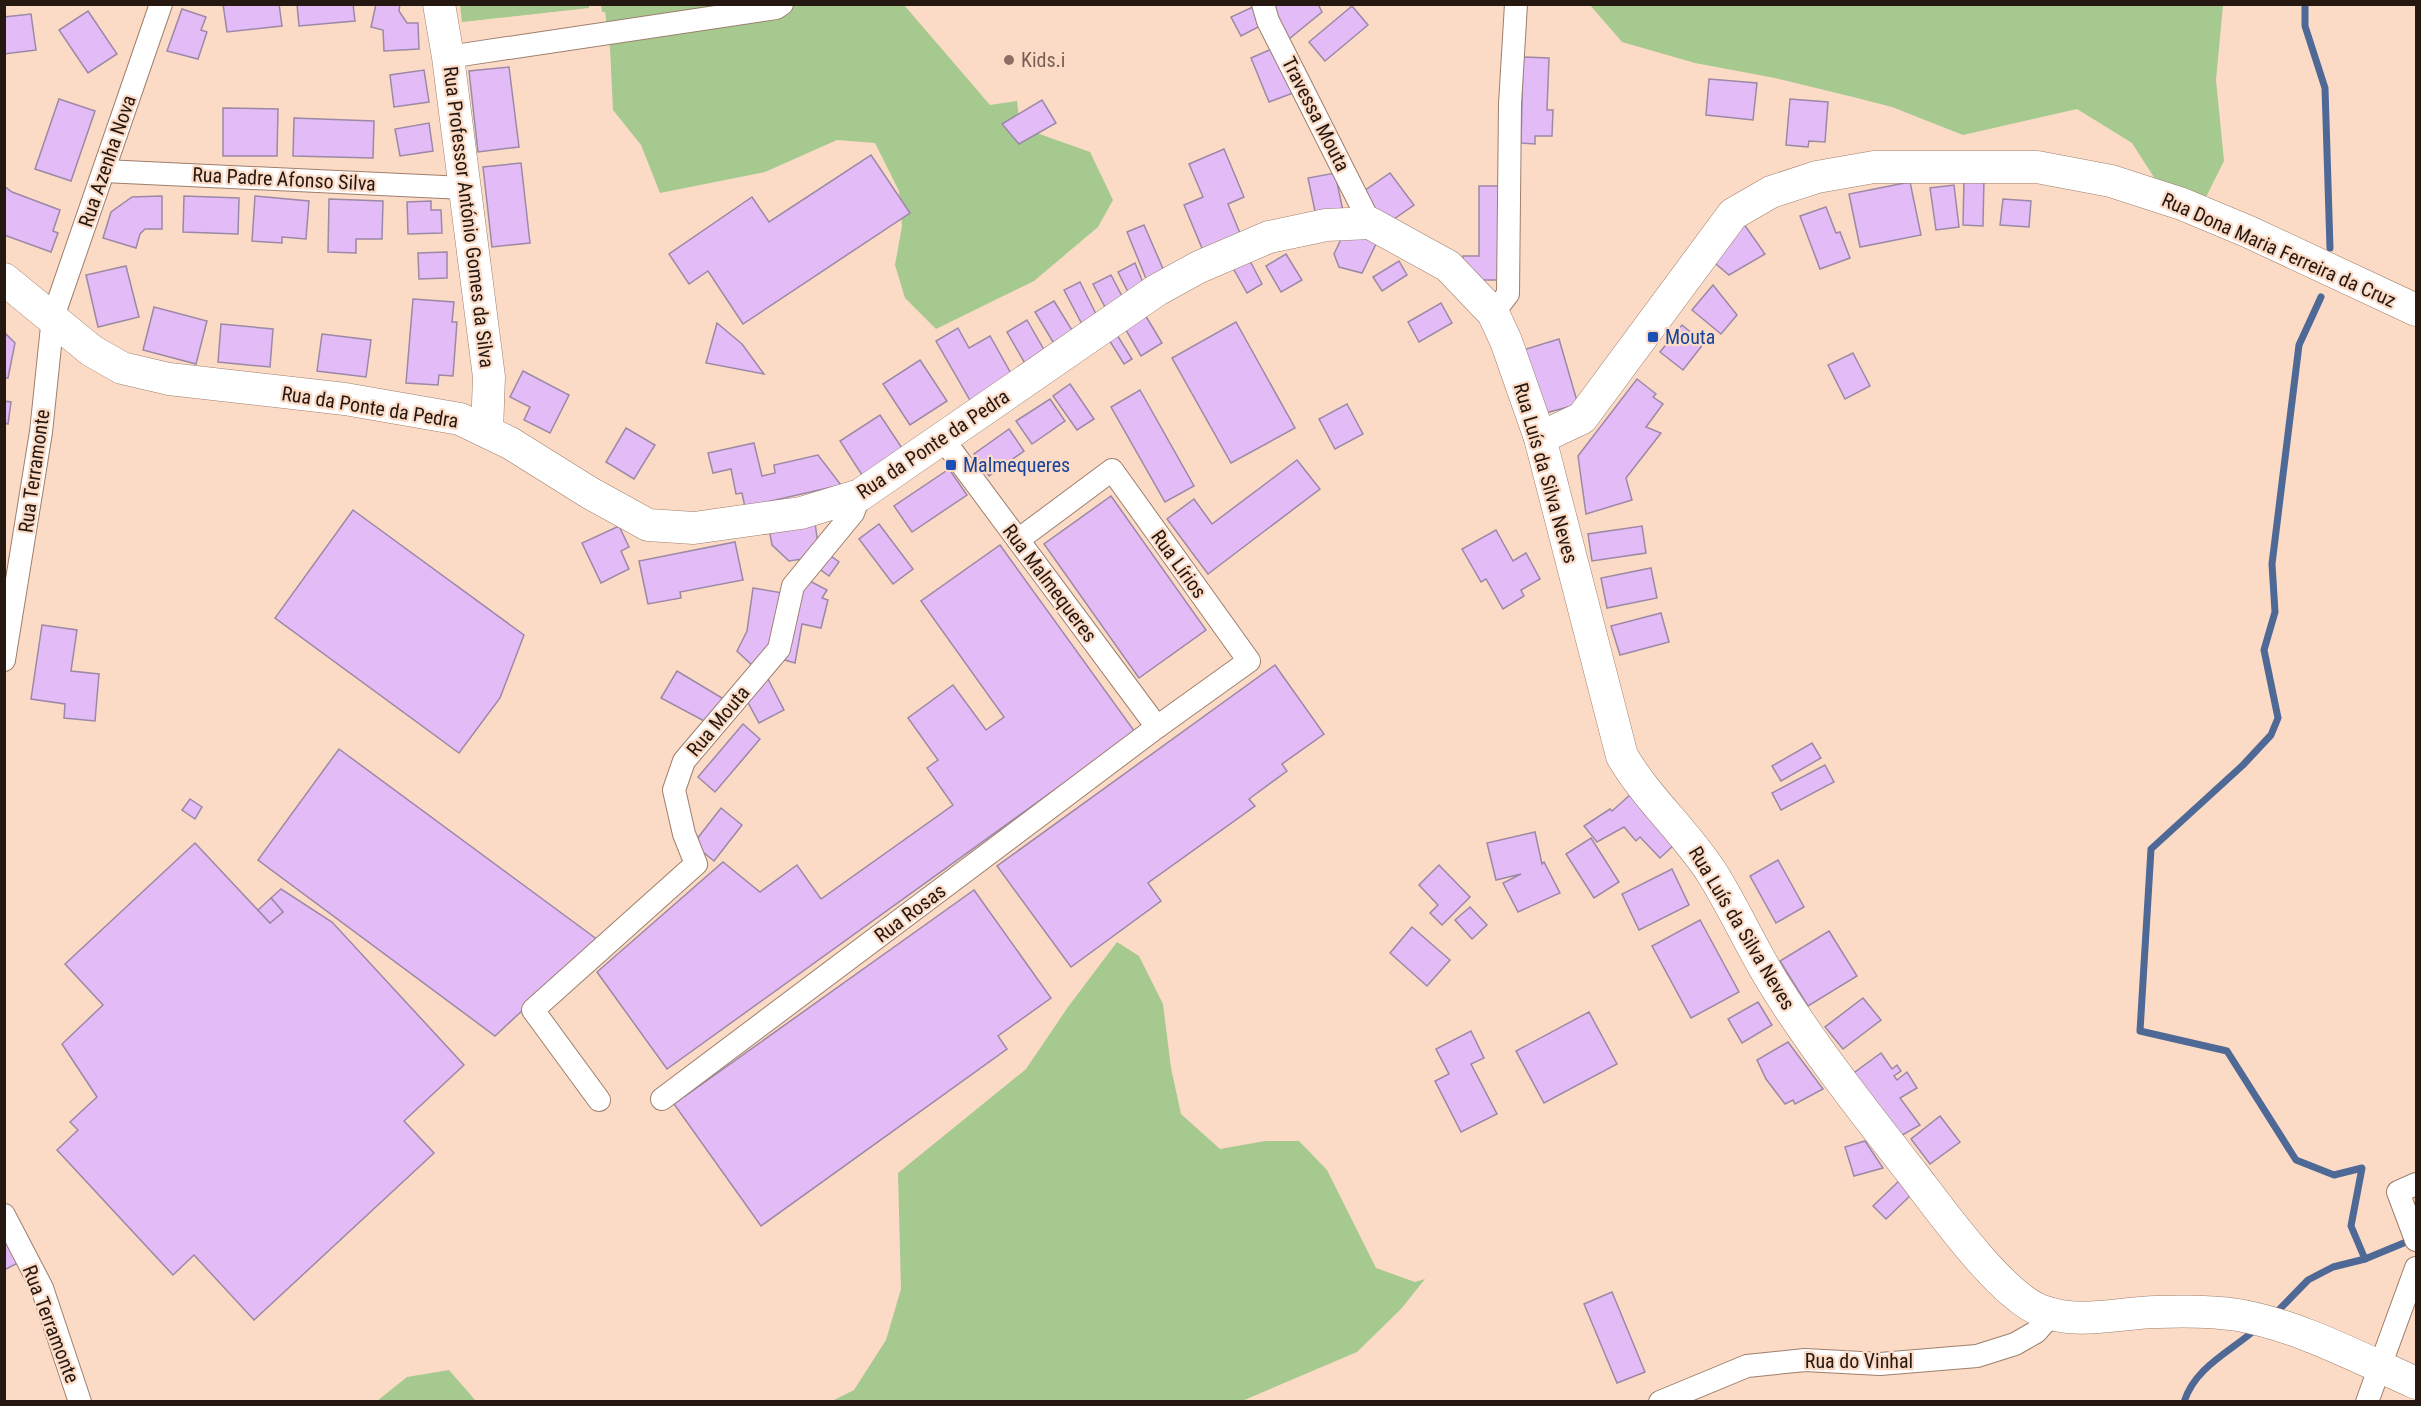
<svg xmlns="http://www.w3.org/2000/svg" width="2421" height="1406" viewBox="0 0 2421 1406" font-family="'Roboto Condensed',sans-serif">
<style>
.green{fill:#a5c98f}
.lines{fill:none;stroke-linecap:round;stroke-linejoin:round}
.stream{stroke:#4f6997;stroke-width:7}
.building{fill:#e3bbf7;stroke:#9b89a5;stroke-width:1.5}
.street-casing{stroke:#9d7f6c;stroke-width:24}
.secondary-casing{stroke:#9d7f6c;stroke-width:33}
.street{stroke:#fff;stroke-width:22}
.secondary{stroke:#fff;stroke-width:32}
.education-dot{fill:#8d6e63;stroke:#fcdbc6;stroke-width:2}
.transit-dot{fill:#1a4fb4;stroke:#fcdbc6;stroke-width:2}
.labels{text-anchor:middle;stroke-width:4.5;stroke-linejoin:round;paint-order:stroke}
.education-label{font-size:20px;fill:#785e54;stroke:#fcdbc6;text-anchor:start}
.street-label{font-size:20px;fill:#241811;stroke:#fcdbc6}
.transit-label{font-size:20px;fill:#164399;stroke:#fcdbc6;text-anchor:start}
</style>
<rect width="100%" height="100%" fill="#fcdbc6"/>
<g class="green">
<polygon points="589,5 589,8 462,22 460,5"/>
<polygon points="601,5 904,5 990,105 1017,101 1020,127 1090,152 1113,200 1098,227 1034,281 936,329 905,298 895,265 902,226 899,191 875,143 837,140 765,172 660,193 641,145 613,110 610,48 605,12 602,12"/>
<polygon points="1590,5 2223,5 2216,80 2224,161 2205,199 2168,199 2132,143 2077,109 1963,135 1892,107 1853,97 1775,78 1695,63 1622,42"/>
<polygon points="1117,942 1139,956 1163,1004 1171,1068 1181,1114 1220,1149 1265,1141 1299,1141 1327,1170 1376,1268 1415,1282 1425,1279 1401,1309 1357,1352 1242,1401 832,1401 854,1390 886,1340 901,1289 898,1173 1026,1069 1068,1007"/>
<polygon points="449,1370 476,1401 377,1401 407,1377"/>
</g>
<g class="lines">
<g class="stream">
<polyline points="2305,4 2305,26 2325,88 2330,248"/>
<polyline points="2321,297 2299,345 2272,564 2275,612 2264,650 2278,718 2271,735 2243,765 2151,849 2140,1031 2227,1051 2296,1160 2334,1175 2362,1168 2351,1226 2365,1259"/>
<polyline points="2274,1315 2308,1280 2333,1267 2365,1259 2411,1240"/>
<path d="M2184 1402C2195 1367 2230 1352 2256 1329"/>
</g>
</g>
<g class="building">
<polygon points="223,4 279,4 282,26 227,32"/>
<polygon points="297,4 353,4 355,21 299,26"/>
<polygon points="376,4 400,4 399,11 407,23 418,23 419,49 384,51 383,30 371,27"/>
<polygon points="1270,4 1318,4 1322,12 1284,43"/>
<polygon points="1255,6 1264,24 1241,36 1231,17"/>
<polygon points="1352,6 1368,25 1325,61 1309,42"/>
<polygon points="182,9 206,17 201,30 207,32 198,59 167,51"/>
<polygon points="88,11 117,54 88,73 59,30"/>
<polygon points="31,14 36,50 4,54 4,17"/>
<polygon points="1274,48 1293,93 1269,102 1251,58"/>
<polygon points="1523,57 1549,58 1547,110 1553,110 1552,136 1535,136 1535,144 1521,143"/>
<polygon points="509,67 519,147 478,152 469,71"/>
<polygon points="424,70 429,102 394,107 390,75"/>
<polygon points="1709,79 1757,83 1753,120 1706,115"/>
<polygon points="59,99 95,111 71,181 35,169"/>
<polygon points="1790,99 1828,102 1825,142 1809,141 1808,147 1786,145"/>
<polygon points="1042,100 1056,123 1019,144 1002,124"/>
<polygon points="223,108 278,109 277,156 223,156"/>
<polygon points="294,118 374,121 373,158 293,156"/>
<polygon points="429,123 433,151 400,156 395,129"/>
<polygon points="1224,149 1244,197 1228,204 1242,238 1204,253 1184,205 1203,197 1189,164"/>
<polygon points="871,155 910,213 743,324 708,271 689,284 669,254 752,197 769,222"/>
<polygon points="521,163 530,243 492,247 483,167"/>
<polygon points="1335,173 1343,211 1316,216 1308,178"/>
<polygon points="1390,173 1414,205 1384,226 1361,193"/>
<polygon points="1964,178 1984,178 1983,226 1963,225"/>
<polygon points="1910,182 1921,235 1860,247 1849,194"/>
<polygon points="1954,185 1959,227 1936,230 1930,188"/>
<polygon points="4,186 12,192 60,210 53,231 58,233 51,252 4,235"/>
<polygon points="1479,186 1499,186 1499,280 1482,280 1463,268 1463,256 1479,256"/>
<polygon points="162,196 162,229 145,229 140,234 136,248 103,238 111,212 132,197"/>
<polygon points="184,196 239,198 238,234 183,232"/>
<polygon points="255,196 309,201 306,239 282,237 282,243 252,241"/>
<polygon points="329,199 383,201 382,239 356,239 356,253 328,252"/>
<polygon points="2003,199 2031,201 2029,227 2000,225"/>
<polygon points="431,201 431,210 441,210 442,233 408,234 407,202"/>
<polygon points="1826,207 1836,233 1840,232 1850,258 1820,269 1800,216"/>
<polygon points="1741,220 1765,254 1729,275 1710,259"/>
<polygon points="1144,225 1164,271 1147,281 1127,232"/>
<polygon points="1344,233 1377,242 1362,273 1339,267 1334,254"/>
<polygon points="447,252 447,278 419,279 418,253"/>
<polygon points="1286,254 1302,280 1281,292 1266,266"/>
<polygon points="1249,259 1262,284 1247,293 1233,268"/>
<polygon points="1399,261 1407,275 1382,291 1373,277"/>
<polygon points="1135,263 1144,285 1129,294 1118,272"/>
<polygon points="126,266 139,317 98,327 86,275"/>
<polygon points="1111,275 1124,300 1106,309 1093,284"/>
<polygon points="1080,282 1098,318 1084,328 1064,290"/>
<polygon points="1713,285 1737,315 1721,334 1692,310"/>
<polygon points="413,299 454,302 452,322 457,322 453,376 439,375 438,385 406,383"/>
<polygon points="1054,301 1075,335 1056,347 1035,312"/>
<polygon points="1441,303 1452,323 1419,342 1408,322"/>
<polygon points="154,307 207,321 196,364 143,350"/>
<polygon points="1144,313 1162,343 1141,356 1123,325"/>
<polygon points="1027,320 1047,355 1027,367 1007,332"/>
<polygon points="1236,322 1295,428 1231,463 1172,358"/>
<polygon points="717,323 742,344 764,374 706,363"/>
<polygon points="221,324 273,329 270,367 218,362"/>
<polygon points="1682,325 1704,343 1683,370 1660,352"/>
<polygon points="958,328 969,348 990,336 1013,377 971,402 936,341"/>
<polygon points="1114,330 1132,359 1124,364 1106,335"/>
<polygon points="4,332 15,343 8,378 4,378"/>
<polygon points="322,334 371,340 366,377 317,371"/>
<polygon points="1559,339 1577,401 1575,405 1542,414 1523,350"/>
<polygon points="1853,353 1870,386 1845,399 1828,365"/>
<polygon points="920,360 947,401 910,425 883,384"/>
<polygon points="523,371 569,395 550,433 524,420 530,407 510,397"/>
<polygon points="1637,379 1656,394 1653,397 1663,404 1646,427 1661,433 1626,478 1632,500 1586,514 1578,456"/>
<polygon points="1070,384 1094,419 1077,430 1053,396"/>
<polygon points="1140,390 1194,486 1165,502 1111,407"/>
<polygon points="1050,399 1065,421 1032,444 1016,421"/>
<polygon points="4,401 11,402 8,424 4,423"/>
<polygon points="1347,404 1363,434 1335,449 1319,419"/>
<polygon points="880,415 902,448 862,475 840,441"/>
<polygon points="626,428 655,445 634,479 606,462"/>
<polygon points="1009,429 1024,451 989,476 974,454"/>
<polygon points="754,443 762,476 775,473 774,465 818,455 841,485 745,507 742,493 736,494 731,469 713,473 708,453"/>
<polygon points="1297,460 1320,489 1208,574 1167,519 1194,499 1212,524"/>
<polygon points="949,469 967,495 912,532 894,506"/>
<polygon points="1111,496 1206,630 1139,678 1044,544"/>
<polygon points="353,510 524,635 500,698 459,753 275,618"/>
<polygon points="815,523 818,544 809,558 789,561 772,545 769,529"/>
<polygon points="879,524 913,569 893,584 859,539"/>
<polygon points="619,526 629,547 621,551 629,569 601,583 582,543"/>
<polygon points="1642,526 1646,553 1592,561 1588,534"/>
<polygon points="1496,530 1513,561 1526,553 1540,579 1521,590 1524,596 1503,609 1486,579 1481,582 1462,549"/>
<polygon points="735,542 743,580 680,592 681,598 648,604 639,561"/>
<polygon points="1000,545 1135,732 667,1069 597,972 723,862 760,892 797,865 821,899 953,805 927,768 938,760 908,718 953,685 986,730 1004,717 921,601"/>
<polygon points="824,551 839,562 829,576 814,565"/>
<polygon points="1651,568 1657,598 1607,608 1601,578"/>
<polygon points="804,578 827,590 822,598 828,600 821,628 802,624 795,663 781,659"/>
<polygon points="753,588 783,593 775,646 756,669 737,651 747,631"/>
<polygon points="1661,613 1669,642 1620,655 1611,626"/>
<polygon points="42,625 77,630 71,671 99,674 95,721 64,718 65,704 31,699"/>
<polygon points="1275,665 1324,734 1282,764 1287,771 1249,799 1255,806 1148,883 1161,901 1071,967 997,866"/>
<polygon points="677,671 727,701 708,723 661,698"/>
<polygon points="768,679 784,710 759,723 744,695"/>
<polygon points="743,724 760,739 715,792 698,777"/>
<polygon points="1812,743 1821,758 1781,781 1772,766"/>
<polygon points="339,749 598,940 495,1036 258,860"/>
<polygon points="1825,765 1834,782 1781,810 1772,793"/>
<polygon points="1631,794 1674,845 1660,858 1640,837 1636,841 1624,827 1597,842 1584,826 1610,809 1612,811"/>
<polygon points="190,799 202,807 195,819 182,810"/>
<polygon points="721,808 742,825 714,861 693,844"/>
<polygon points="1535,832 1542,864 1544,862 1560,893 1518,912 1503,883 1521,874 1496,880 1487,843"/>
<polygon points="1591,838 1619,882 1594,898 1566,854"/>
<polygon points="195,843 270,923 283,912 271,898 281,889 332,922 464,1065 404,1121 434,1153 254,1320 194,1255 173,1275 57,1150 78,1130 70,1122 97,1097 62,1044 103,1005 65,964"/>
<polygon points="1778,860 1804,907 1776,923 1750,876"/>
<polygon points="1439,865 1470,897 1442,925 1430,913 1438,905 1419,885"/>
<polygon points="1672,869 1689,905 1639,930 1622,894"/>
<polygon points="974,890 1051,998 998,1036 1007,1049 761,1226 674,1104"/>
<polygon points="271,898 283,912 270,923 258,910"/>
<polygon points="1470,907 1487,925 1472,939 1455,920"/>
<polygon points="1700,920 1739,992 1691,1018 1652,946"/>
<polygon points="1412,927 1450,960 1427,986 1390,953"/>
<polygon points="1829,931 1857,976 1808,1006 1780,961"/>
<polygon points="1863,998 1881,1020 1843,1049 1825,1027"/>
<polygon points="1758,1002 1772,1025 1742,1043 1728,1019"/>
<polygon points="1589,1012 1617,1064 1544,1103 1516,1051"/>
<polygon points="1471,1031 1484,1058 1471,1064 1497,1114 1461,1132 1435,1081 1449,1074 1436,1049"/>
<polygon points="1788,1042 1823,1089 1795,1104 1793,1100 1785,1104 1766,1079 1757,1060"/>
<polygon points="1881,1053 1892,1069 1897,1065 1901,1071 1894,1076 1897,1080 1907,1072 1917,1088 1900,1098 1920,1125 1897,1138 1851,1075"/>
<polygon points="1940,1116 1960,1142 1930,1164 1911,1139"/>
<polygon points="1865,1141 1883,1168 1854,1176 1845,1147"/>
<polygon points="1900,1180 1913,1193 1886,1219 1873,1206"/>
<polygon points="4,1239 18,1263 4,1270"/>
<polygon points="1612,1292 1645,1372 1617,1383 1584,1304"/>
</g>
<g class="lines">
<defs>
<g id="street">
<polyline points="1263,4 1268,21 1370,223"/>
<polyline points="448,57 776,8 782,4"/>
<polyline points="104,171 464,188"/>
<polyline points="1493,313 1508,294 1510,104 1516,4"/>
<polyline points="943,439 1157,727"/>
<polyline points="4,660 41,432 53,317 161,4"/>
<polyline points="662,1099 1157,727 1249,661 1112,470 1018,540"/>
<polyline points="599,1100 533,1010 696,864 684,834 674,790 684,761 779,649 793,586 853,513 860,495"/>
<polyline points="2416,1184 2398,1192 2416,1240"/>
<polyline points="4,1215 42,1288 80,1402"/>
<polyline points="1660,1402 1747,1366 1805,1360 1880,1364 1977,1356 2015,1344 2036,1332 2052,1314"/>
<polyline points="2367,1402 2416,1268"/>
</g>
<g id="secondary">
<polyline points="439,4 448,57 489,377 487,431"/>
<path d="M4 279 92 351 122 368 169 379 345 399 460 419 510 443 590 493 648 525 694 528 801 513 860 495 1157 290 1199 267 1269 237 1326 225 1370 223 1448 266 1493 313 1506 341 1540 438 1622 756C1647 799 1685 831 1712 873 1736 911 1754 954 1779 992 1819 1055 1866 1114 1912 1173 1939 1208 2002 1297 2042 1311 2079 1325 2117 1313 2156 1312 2181 1311 2212 1311 2238 1315 2300 1326 2359 1358 2416 1383"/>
<polyline points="1540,438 1582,418 1733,214 1771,192 1817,177 1874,167 2037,167 2111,181 2182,204 2249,232 2416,310"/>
</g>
</defs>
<use href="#street" class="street-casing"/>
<use href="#secondary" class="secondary-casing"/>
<use href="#street" class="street"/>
<use href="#secondary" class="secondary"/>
</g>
<circle class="education-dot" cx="1009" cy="60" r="6"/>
<g class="transit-dot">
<rect x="1647" y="331" width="12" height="12" rx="3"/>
<rect x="945" y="459" width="12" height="12" rx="3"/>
</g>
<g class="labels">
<g class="education-label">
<text x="1021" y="67">Kids.i</text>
</g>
<g class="street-label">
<text transform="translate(1316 114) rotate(63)" y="7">Travessa Mouta</text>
<text transform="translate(107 161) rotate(-71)" y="7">Rua Azenha Nova</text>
<text transform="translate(284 179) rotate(3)" y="7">Rua Padre Afonso Silva</text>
<text transform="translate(469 217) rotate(83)" y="7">Rua Professor António Gomes da Silva</text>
<text transform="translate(2279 250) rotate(24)" y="7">Rua Dona Maria Ferreira da Cruz</text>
<text transform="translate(370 407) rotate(9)" y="7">Rua da Ponte da Pedra</text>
<text transform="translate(933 444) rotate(-34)" y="7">Rua da Ponte da Pedra</text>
<text transform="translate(34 471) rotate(-82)" y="7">Rua Terramonte</text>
<text transform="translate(1546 473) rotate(74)" y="7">Rua Luís da Silva Neves</text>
<text transform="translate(1179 564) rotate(54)" y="7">Rua Lírios</text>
<text transform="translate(1050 583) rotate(53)" y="7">Rua Malmequeres</text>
<text transform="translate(718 721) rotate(-50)" y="7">Rua Mouta</text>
<text transform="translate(910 913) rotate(-37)" y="7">Rua Rosas</text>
<text transform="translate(1742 928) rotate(59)" y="7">Rua Luís da Silva Neves</text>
<text transform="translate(51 1324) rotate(69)" y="7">Rua Terramonte</text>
<text x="1859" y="1368">Rua do Vinhal</text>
</g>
<g class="transit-label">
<text x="1665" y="344">Mouta</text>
<text x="963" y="472">Malmequeres</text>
</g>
</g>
<rect width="2421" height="1406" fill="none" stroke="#241811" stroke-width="12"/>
</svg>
